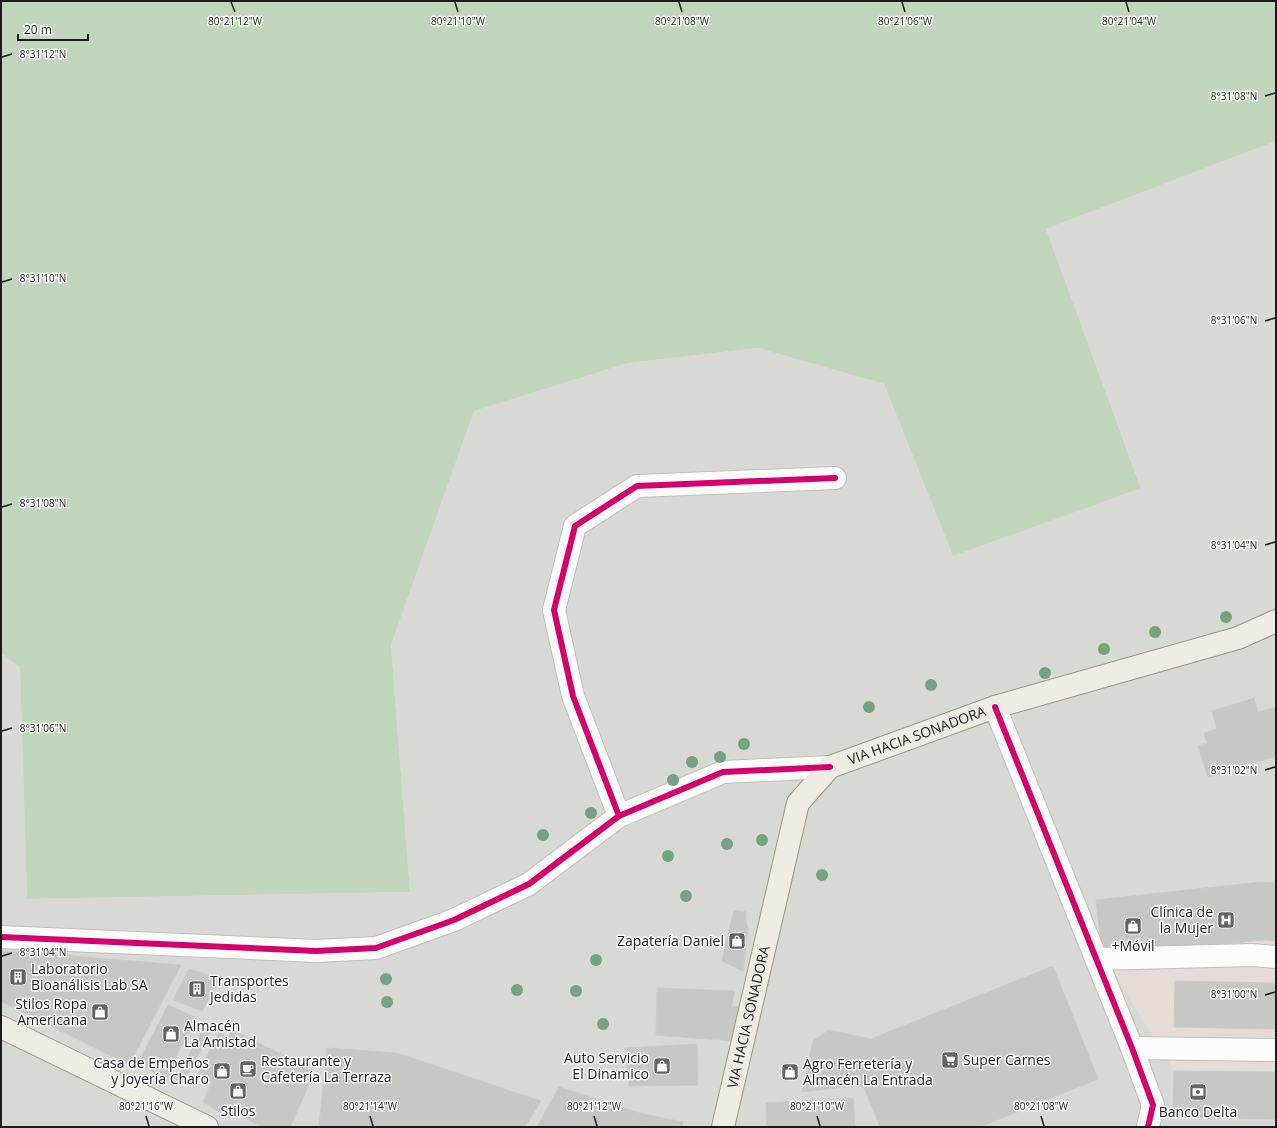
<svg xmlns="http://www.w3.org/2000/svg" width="1277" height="1128" viewBox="0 0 1277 1128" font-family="'Open Sans',sans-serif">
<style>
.residential{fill:#d8d8d5}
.commercial{fill:#e6dbd7}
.forest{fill:#c1d6bc}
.building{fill:#c7c7c4;stroke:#cccac6}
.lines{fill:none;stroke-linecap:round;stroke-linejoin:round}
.minor-casing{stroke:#bfbfbc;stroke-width:24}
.major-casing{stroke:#9b9884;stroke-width:24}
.minor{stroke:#fcfcfb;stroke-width:22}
.major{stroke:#eeece4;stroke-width:22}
.cycleway-casing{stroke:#fff;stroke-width:8}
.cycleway{stroke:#d6006c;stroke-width:6}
.tree{fill:#76a37f}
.ticks{fill:none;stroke:#1b1b1b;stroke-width:1.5}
.labels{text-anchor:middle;stroke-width:3;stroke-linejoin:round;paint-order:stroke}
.street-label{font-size:14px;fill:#1b1b1b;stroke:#fff}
.poi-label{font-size:14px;fill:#1b1b1b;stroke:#fff;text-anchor:start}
.ticks-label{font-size:10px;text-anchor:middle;fill:#1b1b1b;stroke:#fff;stroke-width:3;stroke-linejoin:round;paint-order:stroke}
</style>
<rect width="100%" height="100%" fill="#e9e9e4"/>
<polygon class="residential" points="1276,141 1276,1127 1,1127 1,653 20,667 27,899 410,892 391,645 474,411 628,363 758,348 884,384 953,556 1141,487 1046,229"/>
<polygon class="commercial" points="1261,882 1276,883 1276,1119 1173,1117 1174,1070 1099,950 1096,900"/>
<polygon class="forest" points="1,1 1276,1 1276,141 1046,229 1141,488 953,556 884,384 758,348 628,363 474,411 391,645 410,892 27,899 20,667 1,653"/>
<g class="building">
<polygon points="1254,698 1258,712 1276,707 1276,756 1208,777 1198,746 1207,743 1204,733 1217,729 1212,711"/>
<polygon points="1261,882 1276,883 1276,941 1262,940 1102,957 1096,900"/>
<polygon points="734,910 746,912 746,923 748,928 743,971 722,961"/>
<polygon points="1,951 47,954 17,1009 1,1001"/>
<polygon points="47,954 181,965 129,1065 17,1009"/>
<polygon points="1053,966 1098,1079 980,1127 880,1127 863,1085 802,1092 813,1041 829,1030 871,1039"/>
<polygon points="189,969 220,979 202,1011 173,1000"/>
<polygon points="1175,981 1276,983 1276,1029 1174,1027"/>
<polygon points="657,988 735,991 731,1007 741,1006 735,1041 656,1035"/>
<polygon points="168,1005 197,1018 179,1050 168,1079 137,1065"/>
<polygon points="205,1025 213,1028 183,1083 176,1079"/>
<polygon points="232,1030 315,1071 290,1127 261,1127 232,1110 230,1118 203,1102 212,1082 197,1076 219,1032 228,1037"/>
<polygon points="697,1044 698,1085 629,1086 625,1048"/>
<polygon points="327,1048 397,1053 541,1101 525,1127 319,1127"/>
<polygon points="1174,1071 1276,1072 1276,1119 1173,1117"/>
<polygon points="559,1087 643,1114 640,1127 537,1127"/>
<polygon points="853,1098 855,1127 767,1127 766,1103"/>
<polygon points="643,1114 683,1122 682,1127 640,1127"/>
</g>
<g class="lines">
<defs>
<g id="minor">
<polyline points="995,707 1132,1048 1153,1105 1148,1127"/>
<polyline points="619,816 573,696 554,610 575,526 637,486 835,478"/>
<polyline points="1,937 316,951 376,948 454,920 529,884 619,816 723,772 830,767"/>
<polyline points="1096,959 1252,955 1276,957"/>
<polyline points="1132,1048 1276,1050"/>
</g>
<g id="major">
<polyline points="1,1027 207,1127"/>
<path id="s1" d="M723 1127 798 803 830 767 995 707 1238 638 1276 621"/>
</g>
</defs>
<use href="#minor" class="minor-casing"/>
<use href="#major" class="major-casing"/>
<use href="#minor" class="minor"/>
<use href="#major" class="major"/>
<defs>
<g id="cycleway">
<polyline points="995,707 1132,1048 1153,1105 1148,1127"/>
<polyline points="619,816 573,696 554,610 575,526 637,486 835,478"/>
<polyline points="1,937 316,951 376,948 454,920 529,884 619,816 723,772 830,767"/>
</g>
</defs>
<use href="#cycleway" class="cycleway-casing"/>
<use href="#cycleway" class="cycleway"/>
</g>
<g class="tree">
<circle cx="1226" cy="617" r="6"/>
<circle cx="1155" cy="632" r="6"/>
<circle cx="1104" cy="649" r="6"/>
<circle cx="1045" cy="673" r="6"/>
<circle cx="931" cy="685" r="6"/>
<circle cx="869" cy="707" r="6"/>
<circle cx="744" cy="744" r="6"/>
<circle cx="720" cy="757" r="6"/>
<circle cx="692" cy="762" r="6"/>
<circle cx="673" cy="780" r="6"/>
<circle cx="591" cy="813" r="6"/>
<circle cx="543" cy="835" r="6"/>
<circle cx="762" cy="840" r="6"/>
<circle cx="727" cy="844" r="6"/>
<circle cx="668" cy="856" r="6"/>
<circle cx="822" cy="875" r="6"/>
<circle cx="686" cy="896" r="6"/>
<circle cx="596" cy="960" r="6"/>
<circle cx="386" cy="979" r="6"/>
<circle cx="517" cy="990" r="6"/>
<circle cx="576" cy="991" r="6"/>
<circle cx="387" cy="1002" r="6"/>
<circle cx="603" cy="1024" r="6"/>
</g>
<path class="ticks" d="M231 2 235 12M455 2 458 12M679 2 682 12M902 2 905 12M1126 2 1129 12M2 57 12 54M1265 96 1275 93M2 282 12 279M1265 321 1275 318M2 507 12 504M1265 545 1275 542M2 731 12 728M1265 770 1275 767M2 956 12 953M1265 995 1275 992M146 1116 149 1126M370 1116 373 1126M594 1116 597 1126M817 1116 820 1126M1041 1116 1044 1126"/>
<defs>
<symbol id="hospital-square" viewBox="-11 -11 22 22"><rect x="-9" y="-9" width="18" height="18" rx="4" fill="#636361" stroke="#fff"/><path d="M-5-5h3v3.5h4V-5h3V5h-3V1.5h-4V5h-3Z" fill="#fff"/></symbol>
<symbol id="shop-square" viewBox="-11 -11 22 22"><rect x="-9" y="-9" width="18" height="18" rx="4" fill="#636361" stroke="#fff"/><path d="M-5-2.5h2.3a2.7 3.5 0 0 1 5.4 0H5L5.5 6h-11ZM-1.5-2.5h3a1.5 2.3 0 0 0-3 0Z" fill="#fff"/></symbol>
<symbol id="building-square" viewBox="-11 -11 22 22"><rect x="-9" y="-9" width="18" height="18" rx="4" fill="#636361" stroke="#fff"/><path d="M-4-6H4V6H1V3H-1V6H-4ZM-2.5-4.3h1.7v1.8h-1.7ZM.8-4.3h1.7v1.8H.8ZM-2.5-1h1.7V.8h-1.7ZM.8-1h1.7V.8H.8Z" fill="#fff"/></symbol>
<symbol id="supermarket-square" viewBox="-11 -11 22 22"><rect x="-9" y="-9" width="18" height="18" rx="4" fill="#636361" stroke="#fff"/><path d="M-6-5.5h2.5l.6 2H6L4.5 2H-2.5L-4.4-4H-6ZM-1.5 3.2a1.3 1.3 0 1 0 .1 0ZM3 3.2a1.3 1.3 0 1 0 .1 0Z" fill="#fff"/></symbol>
<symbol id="cafe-square" viewBox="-11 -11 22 22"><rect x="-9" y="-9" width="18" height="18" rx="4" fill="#636361" stroke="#fff"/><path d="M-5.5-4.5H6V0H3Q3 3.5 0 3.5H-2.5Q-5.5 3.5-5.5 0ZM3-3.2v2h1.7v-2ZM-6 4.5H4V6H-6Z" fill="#fff"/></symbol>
<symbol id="bank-square" viewBox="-11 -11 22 22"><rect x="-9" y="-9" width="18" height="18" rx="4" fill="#636361" stroke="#fff"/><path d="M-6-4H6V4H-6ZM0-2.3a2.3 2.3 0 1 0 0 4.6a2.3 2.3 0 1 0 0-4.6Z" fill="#fff"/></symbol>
</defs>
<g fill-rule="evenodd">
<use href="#hospital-square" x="1216" y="910" width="20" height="20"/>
<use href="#shop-square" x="1123" y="916" width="20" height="20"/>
<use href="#shop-square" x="727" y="931" width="20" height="20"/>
<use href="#building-square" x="8" y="967" width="20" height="20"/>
<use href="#building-square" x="187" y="979" width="20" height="20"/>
<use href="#shop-square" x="90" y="1002" width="20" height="20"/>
<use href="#shop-square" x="161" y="1024" width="20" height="20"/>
<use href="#supermarket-square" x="940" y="1050" width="20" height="20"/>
<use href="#shop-square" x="652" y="1056" width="20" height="20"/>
<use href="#cafe-square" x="238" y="1059" width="20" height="20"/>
<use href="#shop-square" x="212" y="1061" width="20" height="20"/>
<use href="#shop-square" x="780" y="1062" width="20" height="20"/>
<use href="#shop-square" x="228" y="1081" width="20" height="20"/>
<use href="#bank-square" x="1188" y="1082" width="20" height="20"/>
</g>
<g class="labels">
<g class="street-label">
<text dy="5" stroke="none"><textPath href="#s1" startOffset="473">VIA HACIA SONADORA</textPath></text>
<text dy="5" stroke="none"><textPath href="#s1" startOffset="113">VIA HACIA SONADORA</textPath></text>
</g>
<g class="poi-label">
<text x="1213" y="917" text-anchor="end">Clínica de<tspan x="1213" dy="16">la Mujer</tspan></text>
<text x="724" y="946" text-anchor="end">Zapatería Daniel</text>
<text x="1133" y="951" text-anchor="middle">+Móvil</text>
<text x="31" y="974">Laboratorio<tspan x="31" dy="16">Bioanálisis Lab SA</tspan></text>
<text x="210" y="986">Transportes<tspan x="210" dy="16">Jedidas</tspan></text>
<text x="87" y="1009" text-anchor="end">Stilos Ropa<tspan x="87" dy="16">Americana</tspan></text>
<text x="184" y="1031">Almacén<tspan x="184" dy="16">La Amistad</tspan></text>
<text x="649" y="1063" text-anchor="end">Auto Servicio<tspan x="649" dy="16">El Dinamico</tspan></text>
<text x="963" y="1065">Super Carnes</text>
<text x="261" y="1066">Restaurante y<tspan x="261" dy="16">Cafetería La Terraza</tspan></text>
<text x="209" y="1068" text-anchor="end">Casa de Empeños<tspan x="209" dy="16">y Joyería Charo</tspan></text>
<text x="803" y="1069">Agro Ferretería y<tspan x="803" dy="16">Almacén La Entrada</tspan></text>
<text x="238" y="1116" text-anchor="middle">Stilos</text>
<text x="1198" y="1117" text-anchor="middle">Banco Delta</text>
</g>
</g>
<g class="ticks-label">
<text x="235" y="25">80°21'12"W</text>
<text x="458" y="25">80°21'10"W</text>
<text x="682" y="25">80°21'08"W</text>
<text x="905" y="25">80°21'06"W</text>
<text x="1129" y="25">80°21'04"W</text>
<text x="43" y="58">8°31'12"N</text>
<text x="1234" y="100">8°31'08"N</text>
<text x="43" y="282">8°31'10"N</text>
<text x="1234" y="324">8°31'06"N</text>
<text x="43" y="507">8°31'08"N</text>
<text x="1234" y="549">8°31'04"N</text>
<text x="43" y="732">8°31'06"N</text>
<text x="1234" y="774">8°31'02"N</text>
<text x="43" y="956">8°31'04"N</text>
<text x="1234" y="998">8°31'00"N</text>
<text x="146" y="1110">80°21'16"W</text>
<text x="370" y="1110">80°21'14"W</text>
<text x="594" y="1110">80°21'12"W</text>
<text x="817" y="1110">80°21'10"W</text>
<text x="1041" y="1110">80°21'08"W</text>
</g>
<rect width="1277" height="1128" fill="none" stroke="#1b1b1b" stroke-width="4"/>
<path d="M18 34v6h70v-6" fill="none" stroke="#1b1b1b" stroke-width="2"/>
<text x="24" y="34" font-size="12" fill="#1b1b1b" stroke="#ffffff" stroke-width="3" paint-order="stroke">20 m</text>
</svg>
